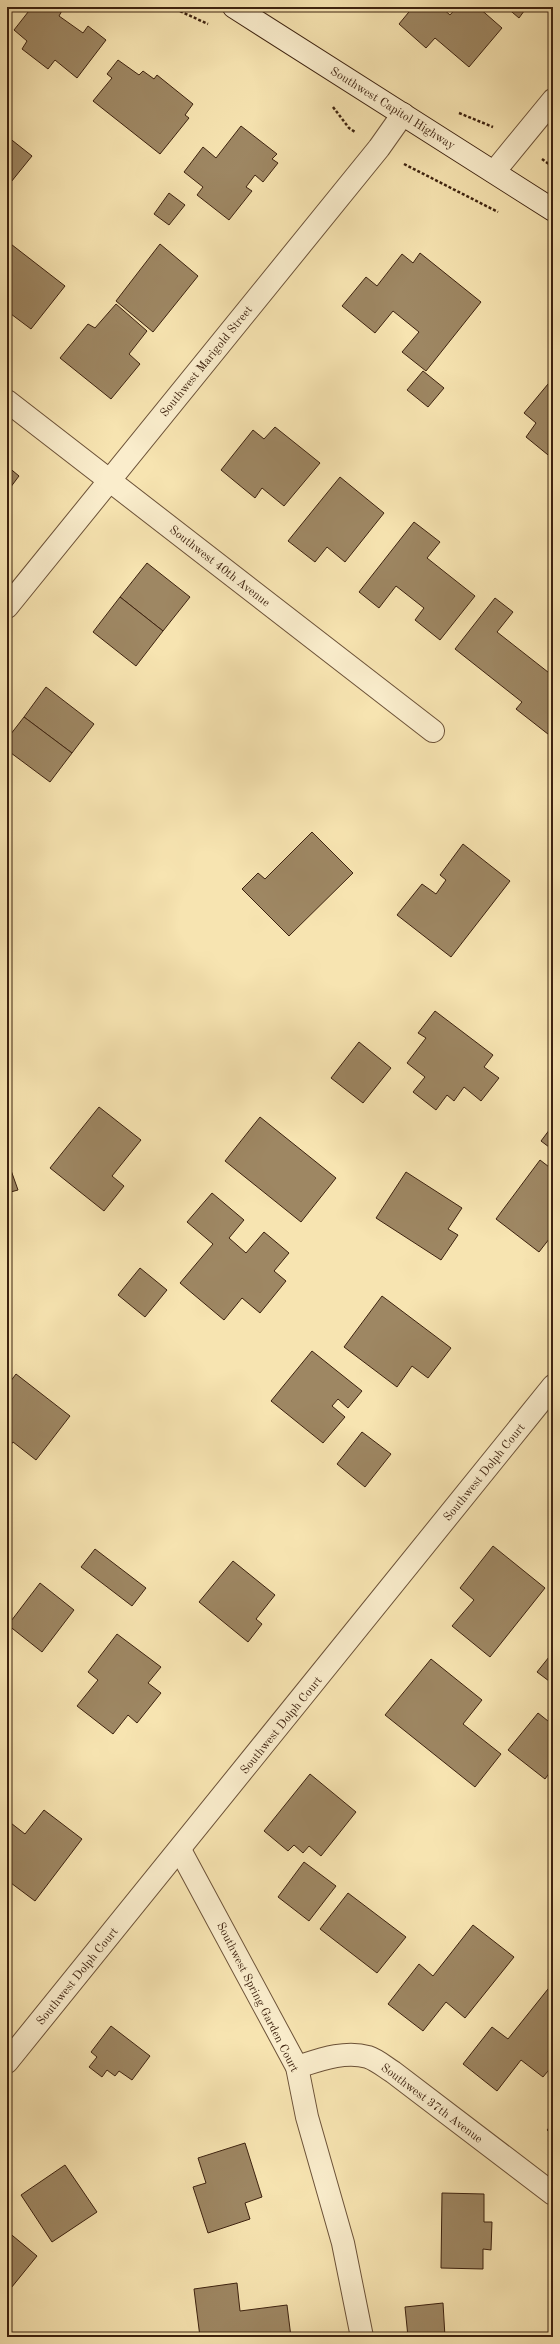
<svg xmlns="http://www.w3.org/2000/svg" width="560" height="2344" viewBox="0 0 560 2344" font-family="'Old Standard TT',serif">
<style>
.building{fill:#9e8763;stroke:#3d220f}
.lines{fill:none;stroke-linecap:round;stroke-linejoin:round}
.street-casing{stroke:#6c5238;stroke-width:24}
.secondary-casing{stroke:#3d220f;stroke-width:24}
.path{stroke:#3d220f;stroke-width:2.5;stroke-dasharray:3 2;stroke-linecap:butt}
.street{stroke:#faedcc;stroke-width:22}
.secondary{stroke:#faedcc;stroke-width:22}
.labels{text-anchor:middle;stroke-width:3.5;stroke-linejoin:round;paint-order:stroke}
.street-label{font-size:12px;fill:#3d220f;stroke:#faedcc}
</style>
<rect width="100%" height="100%" fill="#f7e4b1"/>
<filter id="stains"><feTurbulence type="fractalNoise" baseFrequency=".005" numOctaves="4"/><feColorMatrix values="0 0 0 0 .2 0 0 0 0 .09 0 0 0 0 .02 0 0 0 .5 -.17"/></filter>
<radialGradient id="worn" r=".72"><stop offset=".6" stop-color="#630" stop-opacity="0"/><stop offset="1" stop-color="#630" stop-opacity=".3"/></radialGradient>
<g class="building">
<polygon points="32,7 64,7 59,16 83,33 88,26 106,40 77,78 55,60 48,69 22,49 27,41 14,30"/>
<polygon points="413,7 441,7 450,15 457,7 478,7 502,28 469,67 435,38 426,48 399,24"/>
<polygon points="506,7 527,7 519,18"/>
<polygon points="118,60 139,75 143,71 154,79 157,75 193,104 185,115 189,118 160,154 93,101 112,78 107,74"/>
<polygon points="241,126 277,154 272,159 278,163 263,182 255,175 246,187 252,191 229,220 197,195 203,187 184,172 203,147 216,158"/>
<polygon points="8,137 32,156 7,187 7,139"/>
<polygon points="169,193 185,205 169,225 154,214"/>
<polygon points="7,241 65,286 31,329 7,311"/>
<polygon points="160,244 198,276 153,332 116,301"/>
<polygon points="420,253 481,302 426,371 402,352 419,332 393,311 375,333 342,306 366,277 377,286 402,254 413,263"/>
<polygon points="116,304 147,331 129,354 140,364 111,399 60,358 88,324 95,328"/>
<polygon points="423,371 444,388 428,407 407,390"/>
<polygon points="553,378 553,459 526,437 536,423 524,413"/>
<polygon points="275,427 320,463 284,506 262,488 255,498 221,470 253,430 264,439"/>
<polygon points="7,466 19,476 7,492"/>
<polygon points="340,477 384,513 345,562 327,547 315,562 288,541"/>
<polygon points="414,522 440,542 427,558 475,596 440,640 415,620 424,608 396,586 379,608 359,592"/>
<polygon points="147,563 190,597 163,631 120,597"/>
<polygon points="120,597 163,631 136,666 93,632"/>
<polygon points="495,598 513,612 497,632 553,676 553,738 516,709 522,702 455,649"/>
<polygon points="46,687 94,724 72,753 24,717"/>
<polygon points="24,717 72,753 50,782 7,750 7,739"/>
<polygon points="312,832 353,873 289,936 242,889 258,873 265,879"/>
<polygon points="463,844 510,881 451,957 397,915 422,884 436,894 446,880 440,875"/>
<polygon points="435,1011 493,1055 484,1067 499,1078 481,1101 464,1087 454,1101 447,1095 436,1110 413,1092 425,1077 407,1063 426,1038 418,1033"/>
<polygon points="359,1042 391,1068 363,1103 331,1078"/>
<polygon points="99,1107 141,1140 112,1176 124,1186 104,1211 50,1168"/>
<polygon points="260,1117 336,1178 301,1222 225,1161"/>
<polygon points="553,1125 553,1150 541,1141"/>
<polygon points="7,1159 18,1190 7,1193"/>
<polygon points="540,1160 553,1170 553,1234 539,1252 496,1219"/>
<polygon points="406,1172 462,1208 448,1229 458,1235 441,1260 376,1218"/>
<polygon points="212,1193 244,1220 229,1238 246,1253 264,1232 289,1253 274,1271 286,1281 260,1313 242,1298 224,1320 180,1283 213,1244 187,1222"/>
<polygon points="140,1268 167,1290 145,1317 118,1295"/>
<polygon points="382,1296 451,1348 428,1378 412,1366 397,1387 344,1347"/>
<polygon points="312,1351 362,1391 348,1408 338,1399 332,1406 345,1417 323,1443 271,1401"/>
<polygon points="16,1374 70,1416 36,1460 13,1442 7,1450 7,1386"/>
<polygon points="362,1432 391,1454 365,1487 337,1464"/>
<polygon points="493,1546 545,1588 490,1657 452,1626 474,1600 460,1588"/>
<polygon points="95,1549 146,1588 132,1606 81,1567"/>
<polygon points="233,1561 275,1595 256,1619 262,1624 248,1642 199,1602"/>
<polygon points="40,1583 74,1610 42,1652 8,1625"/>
<polygon points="117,1634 161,1667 148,1683 161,1693 137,1723 128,1715 113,1734 77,1706 98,1680 88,1672"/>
<polygon points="553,1652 553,1684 537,1672"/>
<polygon points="431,1659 482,1700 463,1724 501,1754 475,1787 385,1715"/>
<polygon points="538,1713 553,1725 553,1768 545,1779 508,1750"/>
<polygon points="310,1774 356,1812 321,1856 309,1846 303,1853 294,1845 288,1851 264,1831"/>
<polygon points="44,1810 82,1839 35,1901 7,1880 7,1820 25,1834"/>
<polygon points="304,1862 336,1886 309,1921 278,1897"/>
<polygon points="348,1893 406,1937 377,1973 320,1929"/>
<polygon points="473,1925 514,1957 465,2018 446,2002 423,2031 388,2004 419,1964 433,1976"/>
<polygon points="552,1984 553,2065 543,2077 521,2060 497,2091 463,2064 492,2027 508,2039"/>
<polygon points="111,2026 150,2056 132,2080 119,2071 115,2076 107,2070 102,2077 89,2067 97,2057 91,2052"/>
<polygon points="553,2123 553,2135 547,2130"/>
<polygon points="245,2143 262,2197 245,2203 250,2219 208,2233 193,2187 206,2183 198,2158"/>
<polygon points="65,2165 97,2212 52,2242 21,2195"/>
<polygon points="442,2193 484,2194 484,2222 492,2222 491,2250 483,2249 483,2269 441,2268"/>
<polygon points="7,2231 37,2256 7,2293"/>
<polygon points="237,2283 240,2311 287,2305 291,2337 200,2337 194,2289"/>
<polygon points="443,2303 445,2337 408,2337 405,2307"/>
</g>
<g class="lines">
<defs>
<g id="street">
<polyline points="494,172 553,100"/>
<polyline points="7,401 433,731"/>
<polyline points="7,607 379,148 403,114"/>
<polyline points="180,1850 297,2067 307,2117 343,2243 362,2337"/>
<polyline points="7,2062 553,1386"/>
<path d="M297 2067C319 2060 345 2050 368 2057 377 2060 385 2067 393 2072L553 2194"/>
</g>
<polyline id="secondary" points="234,7 553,210"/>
</defs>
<use href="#street" class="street-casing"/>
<use href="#secondary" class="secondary-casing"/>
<g class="path">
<polyline points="171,7 208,24"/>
<polyline points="333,107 349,128 355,132"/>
<polyline points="459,113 493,127"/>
<polyline points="542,159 553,167"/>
<polyline points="404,164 498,212"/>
</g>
<use href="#street" class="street"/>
<use href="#secondary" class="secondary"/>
</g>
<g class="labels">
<g class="street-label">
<text transform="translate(393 108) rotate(32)" y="4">Southwest Capitol Highway</text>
<text transform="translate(206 361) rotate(-51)" y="4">Southwest Marigold Street</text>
<text transform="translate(220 566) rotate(38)" y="4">Southwest 40th Avenue</text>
<text transform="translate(484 1472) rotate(-51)" y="4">Southwest Dolph Court</text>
<text transform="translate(281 1725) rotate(-51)" y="4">Southwest Dolph Court</text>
<text transform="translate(77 1976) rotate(-51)" y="4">Southwest Dolph Court</text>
<text transform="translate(258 1997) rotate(63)" y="4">Southwest Spring Garden Court</text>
<text transform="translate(432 2103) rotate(37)" y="4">Southwest 37th Avenue</text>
</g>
</g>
<rect width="560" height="2344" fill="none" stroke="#f7e4b1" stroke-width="24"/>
<rect x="8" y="8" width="544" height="2328" fill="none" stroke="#3d220f" stroke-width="2"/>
<rect x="12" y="12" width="536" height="2320" fill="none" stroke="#3d220f"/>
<rect width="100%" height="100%" filter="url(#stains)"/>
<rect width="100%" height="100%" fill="url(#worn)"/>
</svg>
